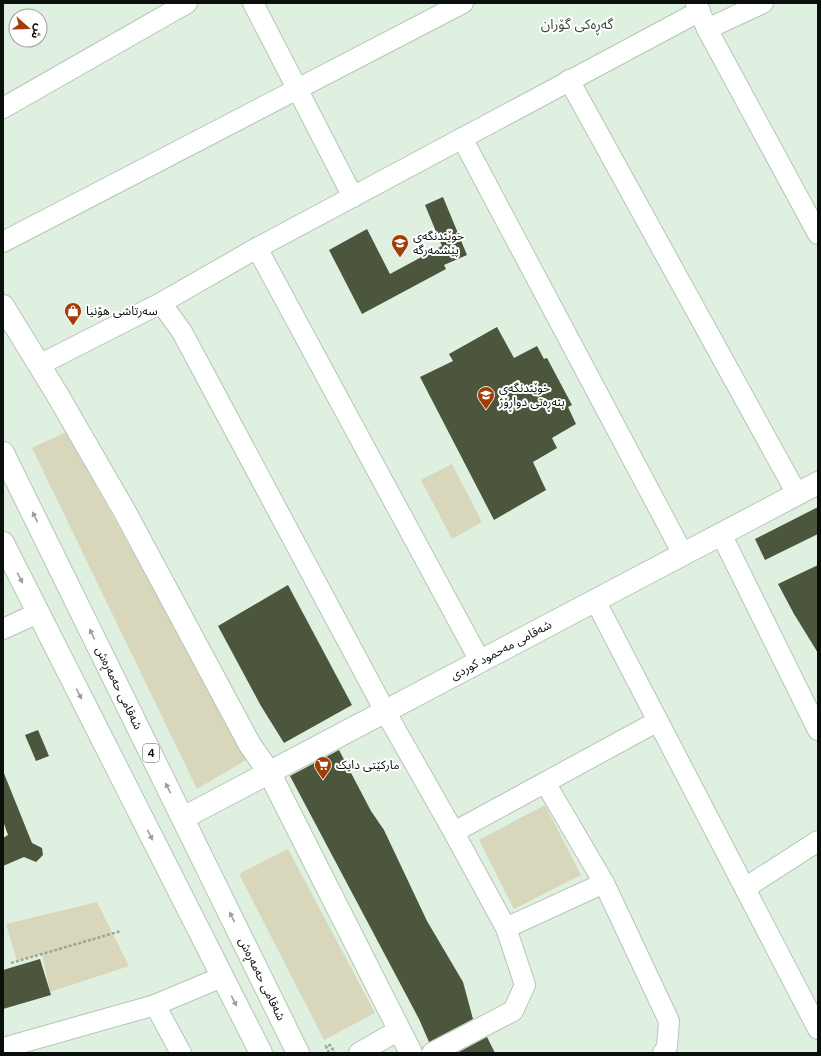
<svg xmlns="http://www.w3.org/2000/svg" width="821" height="1056" viewBox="0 0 821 1056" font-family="'DM Sans','Noto Sans Arabic',sans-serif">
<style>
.green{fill:#d8d7bb}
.building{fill:#4b563c}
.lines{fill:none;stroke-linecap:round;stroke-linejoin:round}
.street-casing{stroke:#b5c5b6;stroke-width:22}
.secondary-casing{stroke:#b5c5b6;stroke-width:24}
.highway-casing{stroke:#b5c5b6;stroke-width:24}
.path{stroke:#99a69a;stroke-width:2.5;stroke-dasharray:3 2;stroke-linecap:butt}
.street{stroke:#fff;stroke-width:20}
.secondary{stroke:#fff;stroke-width:22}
.highway{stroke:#fff;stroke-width:22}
.oneway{fill:#9d9f9d}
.labels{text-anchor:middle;stroke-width:4;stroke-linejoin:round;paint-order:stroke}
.shield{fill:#fff;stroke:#535754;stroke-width:1}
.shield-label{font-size:11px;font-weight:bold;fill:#090f0a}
.poi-label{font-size:12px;fill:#090f0a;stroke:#fff;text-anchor:start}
.street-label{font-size:12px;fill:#090f0a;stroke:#fff}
.quarter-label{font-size:14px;fill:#3d4b3e;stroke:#fff}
</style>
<rect width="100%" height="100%" fill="#dff0e0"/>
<g class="green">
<polygon points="66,432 248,759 197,789 32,448"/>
<polygon points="452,464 482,522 452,539 421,480"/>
<polygon points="545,805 581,875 514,909 479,840"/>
<polygon points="288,849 375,1013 324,1040 239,874"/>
<polygon points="97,902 129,966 50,992 42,954 17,961 6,924"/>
</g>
<g class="building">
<polygon points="443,197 467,255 444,265 446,269 362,314 329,250 367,229 390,274 442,246 425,205"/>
<polygon points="497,327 514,358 537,346 544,359 547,358 572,405 568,407 576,424 552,438 557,448 533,462 546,490 494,520 420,377 453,361 449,354"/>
<polygon points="818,507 818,534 765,560 755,539"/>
<polygon points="818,565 818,653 794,614 778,584"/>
<polygon points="288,585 352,705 284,743 261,706 218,626"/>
<polygon points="38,730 49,756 36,761 25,735"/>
<polygon points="339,750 371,811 384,830 427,921 463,982 473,1019 429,1042 419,1019 290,776"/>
<polygon points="3,771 32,843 42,848 43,855 36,862 24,857 3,866 3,838 8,835 3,821"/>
<polygon points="40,959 51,995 3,1009 3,970"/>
<polygon points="487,1037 495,1053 457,1053"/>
</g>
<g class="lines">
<defs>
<g id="street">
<polyline points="253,3 353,197"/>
<polyline points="696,3 707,29 818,234"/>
<polyline points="707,29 763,3"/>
<polyline points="569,80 797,494"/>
<polyline points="3,108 187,3"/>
<polyline points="462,138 683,554"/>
<polyline points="3,242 463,3"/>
<polyline points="257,248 480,661"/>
<polyline points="161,303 182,332 385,711 452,829 506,928 525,985 513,1011 432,1053"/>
<polyline points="39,365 161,303 257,248 700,11"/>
<polyline points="721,534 818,730"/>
<polyline points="595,600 818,1029"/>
<polyline points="3,629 38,613"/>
<polyline points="546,784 604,883 669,1021 667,1047 663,1053"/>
<polyline points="454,832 658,721"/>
<polyline points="745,888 818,841"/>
<polyline points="506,928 604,883"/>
<polyline points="3,1048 155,1005"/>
<polyline points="181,1053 155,1005 222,977"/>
<polyline points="359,1053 399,1030"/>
</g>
<g id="secondary">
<polyline points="3,306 57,394 125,512 250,745 269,772 411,1053"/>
<polyline points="183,818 818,483"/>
</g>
<g id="highway">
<polyline points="3,453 298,1053"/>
<polyline points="3,543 261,1053"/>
</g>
</defs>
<use href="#street" class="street-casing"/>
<use href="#secondary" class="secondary-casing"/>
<use href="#highway" class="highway-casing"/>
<g class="path">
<polyline points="11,963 121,931"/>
<polyline points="329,1053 326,1046 330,1045 335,1053"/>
</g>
<use href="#street" class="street"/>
<use href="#secondary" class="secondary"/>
<use href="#highway" class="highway"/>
</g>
<defs><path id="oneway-solid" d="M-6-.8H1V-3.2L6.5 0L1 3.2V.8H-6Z"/></defs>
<g class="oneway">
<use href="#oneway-solid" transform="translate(35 517) rotate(-116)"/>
<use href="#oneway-solid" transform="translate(20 578) rotate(63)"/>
<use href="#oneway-solid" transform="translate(92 634) rotate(-116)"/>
<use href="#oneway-solid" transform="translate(79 694) rotate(63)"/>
<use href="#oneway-solid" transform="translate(168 788) rotate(-116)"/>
<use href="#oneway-solid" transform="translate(150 835) rotate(63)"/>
<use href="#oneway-solid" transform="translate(232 917) rotate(-116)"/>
<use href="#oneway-solid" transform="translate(234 1001) rotate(63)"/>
</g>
<defs>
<symbol id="school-pin" viewBox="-11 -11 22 30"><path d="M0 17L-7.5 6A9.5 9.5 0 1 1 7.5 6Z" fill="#a13d06" stroke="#fff"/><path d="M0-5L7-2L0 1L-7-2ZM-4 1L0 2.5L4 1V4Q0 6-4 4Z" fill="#fff"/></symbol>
<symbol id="shop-pin" viewBox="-11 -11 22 30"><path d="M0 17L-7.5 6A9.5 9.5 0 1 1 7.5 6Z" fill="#a13d06" stroke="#fff"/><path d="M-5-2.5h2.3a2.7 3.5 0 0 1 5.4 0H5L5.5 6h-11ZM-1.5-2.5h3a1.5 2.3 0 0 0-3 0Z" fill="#fff"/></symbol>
<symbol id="supermarket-pin" viewBox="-11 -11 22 30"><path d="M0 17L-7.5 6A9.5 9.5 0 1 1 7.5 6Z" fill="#a13d06" stroke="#fff"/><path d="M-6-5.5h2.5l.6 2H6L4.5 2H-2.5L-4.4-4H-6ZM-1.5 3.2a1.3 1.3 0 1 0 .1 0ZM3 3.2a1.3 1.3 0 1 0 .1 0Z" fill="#fff"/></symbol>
</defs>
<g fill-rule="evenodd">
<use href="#school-pin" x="390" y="233" width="20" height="27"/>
<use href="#shop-pin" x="63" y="301" width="20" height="27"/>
<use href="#school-pin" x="476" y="385" width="20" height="27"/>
<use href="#supermarket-pin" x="313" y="755" width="20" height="27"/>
</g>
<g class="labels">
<rect class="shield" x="143" y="744" width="16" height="18" rx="3"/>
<g class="shield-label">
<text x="151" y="757">4</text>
</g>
<g class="poi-label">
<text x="413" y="240">خوێندنگەی<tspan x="413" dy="14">پێشمەرگە</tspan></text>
<text x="86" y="315">سەرتاشی هۆنیا</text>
<text x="499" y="392">خوێندنگەی<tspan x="499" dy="14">بنەڕەتی دواڕۆژ</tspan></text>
<text x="336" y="769">مارکێتی دایک</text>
</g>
<g class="street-label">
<text transform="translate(501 650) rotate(-28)" y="4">شەقامی مەحمود کوردی</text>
<text transform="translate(119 688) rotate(64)" y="4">شەقامی حەمەڕەش</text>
<text transform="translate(262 979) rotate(64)" y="4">شەقامی حەمەڕەش</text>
</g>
<g class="quarter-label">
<text x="577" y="29">گەڕەکی گۆران</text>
</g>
</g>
<rect width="821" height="1056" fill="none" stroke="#090f0a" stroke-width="8"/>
<g transform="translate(28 28) rotate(110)"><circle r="19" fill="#ffffff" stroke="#9d9f9d"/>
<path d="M0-3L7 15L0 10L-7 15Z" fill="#a13d06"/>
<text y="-6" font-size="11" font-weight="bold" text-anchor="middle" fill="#090f0a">ش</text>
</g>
</svg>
